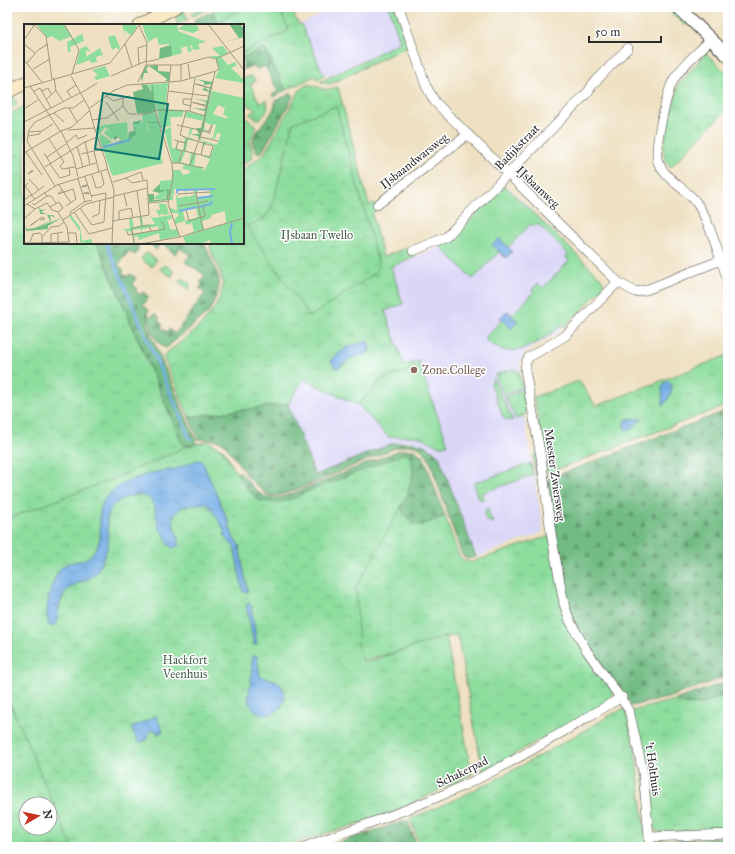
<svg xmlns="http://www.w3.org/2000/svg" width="735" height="854" viewBox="0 0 735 854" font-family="'IM FELL Great Primer',serif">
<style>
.built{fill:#dad6f7}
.grass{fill:url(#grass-tufts);stroke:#5c8464;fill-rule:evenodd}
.forest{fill:url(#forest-firs);stroke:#4e7458}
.park{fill:url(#park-crowns);stroke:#5c8464}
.garden{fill:#8ddd9d;stroke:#5c8464}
.water{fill:url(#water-ripples);stroke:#506d88}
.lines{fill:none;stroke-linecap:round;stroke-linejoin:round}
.stream{stroke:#75afe5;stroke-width:3}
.minor-casing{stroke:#484641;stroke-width:10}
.tertiary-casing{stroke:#484641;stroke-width:14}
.secondary-casing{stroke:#484641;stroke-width:14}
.minor{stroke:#fff;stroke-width:9}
.tertiary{stroke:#fff;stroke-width:12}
.secondary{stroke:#f8e8c3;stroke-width:13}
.education-dot{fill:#8d6e63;stroke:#fff;stroke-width:1.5}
.labels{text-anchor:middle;stroke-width:3;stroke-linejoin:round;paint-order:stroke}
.street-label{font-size:12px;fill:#2b2b2b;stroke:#fff}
.park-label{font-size:12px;fill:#48604d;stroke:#fff}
.education-label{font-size:12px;fill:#785e54;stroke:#fff;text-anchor:start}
.inset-river{fill:none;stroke:#75afe5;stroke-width:2}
.inset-road{fill:none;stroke:#a09884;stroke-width:1}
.view{fill:#0f766e;fill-opacity:0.15;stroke:#0f766e;stroke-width:2}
.inset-edge{fill:none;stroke:#2b2b2b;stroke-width:2}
</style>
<defs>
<pattern id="grass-tufts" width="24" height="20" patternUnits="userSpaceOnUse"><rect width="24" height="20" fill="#8ddd9d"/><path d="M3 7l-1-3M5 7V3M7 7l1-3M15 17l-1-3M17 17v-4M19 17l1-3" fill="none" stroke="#7abe87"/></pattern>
<pattern id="forest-firs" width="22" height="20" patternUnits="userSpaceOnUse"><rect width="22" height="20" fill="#72bc84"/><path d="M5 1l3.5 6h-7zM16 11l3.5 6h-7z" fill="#5e996c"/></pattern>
<pattern id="park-crowns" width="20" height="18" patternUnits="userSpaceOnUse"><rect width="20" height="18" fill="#8ddd9d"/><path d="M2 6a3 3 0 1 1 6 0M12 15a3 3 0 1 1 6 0" fill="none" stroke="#7abe87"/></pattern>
<pattern id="water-ripples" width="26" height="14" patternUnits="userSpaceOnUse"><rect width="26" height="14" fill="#75afe5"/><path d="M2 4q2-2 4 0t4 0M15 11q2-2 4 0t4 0" fill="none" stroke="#608fba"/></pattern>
</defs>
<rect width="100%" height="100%" fill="#fff"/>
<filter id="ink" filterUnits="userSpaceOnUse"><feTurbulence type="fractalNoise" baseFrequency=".025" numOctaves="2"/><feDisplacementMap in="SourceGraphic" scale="8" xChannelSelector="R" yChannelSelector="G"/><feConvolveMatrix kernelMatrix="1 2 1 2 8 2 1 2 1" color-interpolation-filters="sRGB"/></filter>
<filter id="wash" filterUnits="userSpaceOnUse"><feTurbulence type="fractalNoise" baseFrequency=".012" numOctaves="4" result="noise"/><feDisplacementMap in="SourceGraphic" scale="16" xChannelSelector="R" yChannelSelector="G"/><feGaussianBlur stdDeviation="0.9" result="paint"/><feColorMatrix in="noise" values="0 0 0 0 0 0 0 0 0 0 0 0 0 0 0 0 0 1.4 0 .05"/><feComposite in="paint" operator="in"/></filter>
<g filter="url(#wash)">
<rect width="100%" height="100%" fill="#eee0c0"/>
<g class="built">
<polygon points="315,7 389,7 400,42 327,77 326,74 324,75 301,24 318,16"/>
<polygon points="503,187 509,188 601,278 603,285 556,334 526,351 519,364 526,411 524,416 543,529 542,533 476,557 439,456 435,452 421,444 408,441 399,442 391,444 315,475 288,404 323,346 313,334 403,304 391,267 449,243"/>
</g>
<g class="grass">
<polygon points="203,7 212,7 193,16 191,13"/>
<polygon points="220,7 290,7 299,25 301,24 324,75 317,80 315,76 286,90 265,49 263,48 243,58 243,25 220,25 213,11"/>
<polygon points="389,7 395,7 408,46 330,84 320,82 400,42"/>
<polygon points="666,7 671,7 688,23 685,26"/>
<polygon points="183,9 188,19 177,24 176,15"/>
<polygon points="706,53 728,75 728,108 670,168 664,157 663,148 678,85"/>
<path d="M251 76 256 81 250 84 260 103 266 100C270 108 266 114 260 119H257L249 114 256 110 243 101V79Z"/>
<path d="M306 85C319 83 320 94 338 87L369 205 374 203 378 209 372 214 383 257 411 246 415 256 391 267 403 304 385 311 404 365 419 361 420 367 382 379 358 405 303 379 288 404 189 417 163 356C184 339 228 310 222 278 219 266 210 255 210 243H243V170L264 154 300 90Z"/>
<polygon points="13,95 17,104 7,111 7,98"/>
<polygon points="25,106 25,243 97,243 183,445 195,445 108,482 7,620 7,115"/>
<polygon points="243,116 257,126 250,141 253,157 243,165"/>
<polygon points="148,253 156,260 152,267 141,259 145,254"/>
<polygon points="163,266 167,266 173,271 172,277 160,269"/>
<polygon points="181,279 184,279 190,283 189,290 178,281"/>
<path d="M728 355V405L547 473 534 397 579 381 596 406ZM630 419H641L633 428H624V423Z"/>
<polygon points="512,369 516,369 519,372 522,387 504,395 495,375"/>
<polygon points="493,378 513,420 507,420 503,417 491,384"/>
<polygon points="523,389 526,412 524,416 516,419 505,397"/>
<polygon points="538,454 542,479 537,481 533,455"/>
<polygon points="531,463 533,475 482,493 484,500 479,499 474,483"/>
<polygon points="394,468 422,525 445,516 459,556 465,561 472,562 549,536 613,692 610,700 483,772 457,635 363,661 248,533"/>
<polygon points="487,508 493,523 487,521 484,515"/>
<path d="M728 694V829L658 832 652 827 632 711 675 700C692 711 711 700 728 694Z"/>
<path d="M7 698 77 847H7ZM26 804H50V828H26Z"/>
<path d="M625 709 635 749 647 847H421L410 819C482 790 549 751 616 712Z"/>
</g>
<g class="forest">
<polygon points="213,11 220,25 196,25 194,20"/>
<polygon points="264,48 286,90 273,97 272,95 278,91 265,66 258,69 251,66 243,70 243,58"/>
<path d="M292 93 293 97 262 152 258 153C239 136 278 117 275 101Z"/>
<path d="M97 243H122L128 247 131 243H135L138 246V250L135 255 129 251 118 265 124 270 122 273 127 277 130 274 136 278 132 284 137 288 135 291 141 295 143 292 149 297 143 305 149 310 147 313 149 315 147 326 196 440 195 445H214L224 450 236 473 240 472C256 490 260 502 286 496L400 450H415L424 458 445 516 422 525 413 524 402 511 401 502 28 625 108 482 194 445H183Z"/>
<path d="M153 243H204L219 277 218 292 209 312 166 348C157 344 148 329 149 318L155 314 160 318 158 321 163 325 161 328 167 332 169 329 175 334 205 293 199 288 203 284 200 282 205 275 185 262 190 255 180 248 175 254 161 243 156 250 152 246Z"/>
<path d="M288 404 315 475 391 444C409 441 426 441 439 456L476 557 467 559 462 555 431 464C423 446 415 442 395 448L308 485 284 494 273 496 266 494 248 477 224 443 216 440 198 439 189 417Z"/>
<path d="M728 410V676L667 698 631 706C616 681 595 661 581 637 557 594 554 527 548 479Z"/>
<path d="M728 681V694C711 700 692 711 675 700Z"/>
<polygon points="407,820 418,847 325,847"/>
<polygon points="728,837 728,847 654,847 660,840"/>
</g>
<g class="park">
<polygon points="336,106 379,266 374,274 310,317 247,227 264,218 272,208 293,123"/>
<polygon points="208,441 222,450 247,489 260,501 279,503 406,453 411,456 413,472 407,496 356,588 359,651 364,663 446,636 472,774 393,813 282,847 72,847 7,696 7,666 10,661 12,631 7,621 7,519 113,479 188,446"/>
</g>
<g class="garden">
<polygon points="246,7 278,7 289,30 243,53 243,25 224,25 222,19"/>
<path d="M506 187 601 278 604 283 602 289 564 327 562 325C549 336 521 356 503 350 496 348 490 343 484 339L502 320 500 318 507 311 512 315 534 292 532 290 538 283 543 288 569 261 566 257 568 254 538 224 535 227 531 224 508 247 512 251 506 258 499 252 473 279 440 246 449 242 502 188Z"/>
<path d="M420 367 448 445C437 449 430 440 420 437 410 435 399 437 388 437L358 405 382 379Z"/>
</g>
<g class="water">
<polygon points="499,238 512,251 506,258 492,245"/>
<polygon points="507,311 518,321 511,329 500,318"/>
<polygon points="368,341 370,349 368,353 351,358 337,369 330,361 347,347"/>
<path d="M666 381 670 382C675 390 668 399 663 406L662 387Z"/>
<polygon points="627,419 642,419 629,431 623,426"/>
<path d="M198 460 202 461 229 523 233 537 239 545 248 593 243 592 234 547 225 537 224 530 213 511 207 504C198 502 192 507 183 506 162 522 180 528 179 546L172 548C165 543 167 534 159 528 155 514 157 495 137 495 123 496 107 506 107 521 108 529 109 537 108 545 106 553 102 561 99 568 92 582 78 580 67 590 59 599 58 613 57 624L51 627C41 617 52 576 62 567 74 558 84 566 95 550 107 534 92 510 108 495 122 481 142 475 161 471 167 470 173 470 178 468 185 465 191 462 198 460Z"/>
<polygon points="249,603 251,605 257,644 254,645 246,605"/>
<path d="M252 656H257L260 676C266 679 272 678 277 682 301 699 263 735 248 700L251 680Z"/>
<polygon points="156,716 163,731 158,734 155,730 150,730 148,734 149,738 139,743 131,728"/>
</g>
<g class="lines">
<polyline class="stream" points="106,243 190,439"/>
</g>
</g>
<g filter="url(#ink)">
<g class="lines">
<defs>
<g id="minor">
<polyline points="399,7 426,86 435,102 618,282 635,292 646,290 721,260 728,281"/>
<path d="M711 39C699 52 683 64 674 79 667 91 653 150 658 162 665 179 685 188 696 202 708 219 714 241 721 260"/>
<polyline points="7,74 13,89"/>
<polyline points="377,205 467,135"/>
<polyline points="413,251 446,237 588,92 593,84 628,48"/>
<polyline points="618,282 565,336 529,357 526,362 525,370 541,457 551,533 564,604 570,621 587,651 629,710 643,772 650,847"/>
<polyline points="649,837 728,834"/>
<path d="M304 847C354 828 405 812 454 790 512 764 567 729 622 697"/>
</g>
<polyline id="tertiary" points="678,7 728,56"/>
<g id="secondary">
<polyline points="140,25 175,7"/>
<polyline points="7,92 25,83"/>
</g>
</defs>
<use href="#minor" class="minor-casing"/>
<use href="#tertiary" class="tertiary-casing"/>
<use href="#secondary" class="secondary-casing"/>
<use href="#minor" class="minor"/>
<use href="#tertiary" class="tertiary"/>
<use href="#secondary" class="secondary"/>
</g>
</g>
<circle class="education-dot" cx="414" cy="370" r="4"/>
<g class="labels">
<g class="street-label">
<text transform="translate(517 147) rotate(-46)" y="4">Badijkstraat</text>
<text transform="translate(414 161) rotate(-38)" y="4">IJsbaandwarsweg</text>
<text transform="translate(538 187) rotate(44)" y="4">IJsbaanweg</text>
<text transform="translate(555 475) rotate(82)" y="4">Meester Zwiersweg</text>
<text transform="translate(653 769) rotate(82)" y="4">'t Holthuis</text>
<text transform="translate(462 772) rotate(-26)" y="4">Schakerpad</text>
</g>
<g class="park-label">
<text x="317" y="239">IJsbaan Twello</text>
<text x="185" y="664">Hackfort<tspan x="185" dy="14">Veenhuis</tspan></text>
</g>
<g class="education-label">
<text x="422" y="374">Zone.College</text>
</g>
</g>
<g transform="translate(24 24)">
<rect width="220" height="220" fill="#eee0c0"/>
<path d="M12 0H39L48 12 35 17 28 12 23 14ZM118 0H159L153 2 154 5 161 0H172L175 6 169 9 154 5V7L182 18 174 20 176 25 169 26 168 21 164 23H167L168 27 164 28 163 22 157 24 158 29 148 32 145 20 135 21 133 13 124 18ZM58 10 60 17 46 23 47 27 44 28 43 18ZM91 11 96 24 94 26 93 23 88 26 84 13ZM62 22 67 28 62 26V33L76 24 80 34 78 31 72 33 73 38 67 39 66 36 52 41 56 25ZM199 22 204 29 191 35 186 32H196L188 24ZM197 33 204 41 211 38 213 41 207 44 220 56V59L191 54 195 46 192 35ZM81 42 86 52 72 56 70 53 74 51 68 46ZM144 59 141 85 160 86 158 93H146L147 102 137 104 128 61 127 67 123 61H119ZM188 67 220 74V193L202 200 201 187 187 191V194L178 197 180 205H183L165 210 170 207 168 199 162 201 161 197 151 200 150 196 155 191 153 189H147L145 183 153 187 152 170 154 174 161 173V171L164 173 172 170 174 173 186 172 185 165 173 166V169H170V166H163L161 169V166L150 165V170L146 171H149V176H144L149 146H156L159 151 166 149 165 146 159 145V142L162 141 158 140 159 139H149L140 106 147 103 148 124H151L153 121V125L159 126 160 119 154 118H160L161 115 158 113 164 115 166 104 169 105 165 113 172 117 164 116 162 126 164 128 157 127 155 136 158 128H161L157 138 165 141 167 128 174 130H172L170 142 180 143 179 145 170 144 181 146 186 135 180 133V132H187L190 122 183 119 178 124 179 117 170 115 175 116 178 113 189 114 192 100 187 101 181 98 180 105 184 107V108L178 106ZM194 81 201 84 199 91 203 92V95L189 90ZM193 109 197 110 193 121 177 116 178 113 191 115ZM172 184 174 193 161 197 159 187ZM130 87 135 98H124L122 113 111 100 119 97 118 90ZM79 96 81 101 103 98 104 116 98 117 95 112 87 115 80 109 82 106 86 107 81 103 74 112 72 104 80 101ZM77 110 88 118 79 123 107 116 121 134 136 129 139 120 137 133 139 139 89 152 86 146 90 157 75 113ZM139 166H143L141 175H129ZM129 179 142 180 145 190 139 191 138 189 135 192 132 186H136L135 180ZM47 191 56 203 58 217 67 215 69 220 56 218V207L45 192ZM126 191 129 194 147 191 148 195 143 196 147 206 153 205 155 212 126 218 136 216 135 209 115 216 114 212 110 213 111 219 115 220H110L109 210 135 206 134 202 118 205 119 208 116 205 109 206 107 210 106 207 98 206 106 204 105 194H108L110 204 117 201 115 193 125 192 118 193 119 201 131 200ZM220 194V220H187L186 216 176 220H162L159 213Z" fill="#8ddd9d" fill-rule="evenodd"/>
<path d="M205 0H216L220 5V13L198 19 215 14ZM147 21 148 32 135 35 136 24ZM134 41V47L146 48 145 57H141L143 55 125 42 122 45 124 49H120L118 58 117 52 122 42ZM172 55 187 58 189 56 179 107 175 116 174 112 166 110H175L172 104H177L181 87 168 84 181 85 182 78 170 74 183 77 185 68 172 64 179 66 180 63 185 67 187 60 180 61V58ZM117 60 123 61 127 68 128 60 129 62 132 86 124 89H113L109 68 119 65ZM118 96 113 101 116 108 125 106 124 98H135L139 120 136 129 122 133 109 123 107 116 79 124 98 116 94 113 91 116 89 114 92 112 96 113 99 117 104 116 105 108 110 107 109 98ZM136 160 137 165H146L144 176 125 178 124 170H130V176L142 175 143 166 135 169 128 167ZM15 183 17 186 22 185 17 188 25 191 23 186 25 191H29L31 194 26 191 27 197 15 203 37 194 24 202V205L2 207V201L3 205 11 204 26 197 23 190H16Z" fill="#72bc84"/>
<path d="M98 0H111L113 3 108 12 100 6 102 17ZM162 87 181 92 180 97 161 93ZM110 99 124 106V99H135L139 121 136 130 111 134 106 115 112 110ZM95 100 98 105 91 109 83 104V101Z" fill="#8ddd9d"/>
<path d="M148 156 146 165 136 166V157Z" fill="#8ddd9d"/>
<path class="inset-river" d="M79 123 106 116M153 169V166L191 165M174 174 189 172M175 183 187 180 188 177M155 187 173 183M208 220 206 208 208 199"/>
<path class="inset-road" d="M0 0 10 1 22 12 28 55M40 0 55 26 48 50M184 0 220 46M0 16 11 0M0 20 11 29M101 20 108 43M0 36 18 58M122 38 135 35M3 39 14 26 24 20M164 40 166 55M115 41 114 24 123 21M122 41H155L185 33 191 35M9 45 26 35M47 52 65 84 71 106M87 52 122 37M30 54 32 67 39 77M157 57V40M114 58 122 41 123 19 115 1M171 60 186 64 173 60M6 62 36 107M0 64 86 39 116 0M18 67 24 64 27 70M144 67 184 72M9 68 16 64 27 84M57 69 73 59M82 72 90 77 99 74M47 73 43 67 52 61M23 75 32 66M82 78 95 97M168 78 181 82V81L170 79M99 82 105 90H123L134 86 162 87M99 82V74L106 72M167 82 159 80V75H168M45 84 53 98M66 84 89 67 103 61 157 57 192 47 195 45 192 35 220 22M0 85 14 76M131 86 148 140 149 154 144 180 156 213M142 86 147 41M165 87 181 92M30 89 40 98M68 96 83 94 99 82M0 98 56 69M153 101 184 108M188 101 186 109H184V108ZM71 105 83 141M44 106 70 104M37 107 49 132 54 153M5 108 18 107 29 100M4 112 16 110V108M176 113 194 117M25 115 40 138 36 142 38 145 51 143M150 116 162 119M61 117 66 141M154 117 152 125 158 127M42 119 52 111 54 115 63 111M53 122 59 143M70 127 75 148M160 127 186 133 189 122 163 114M2 128 18 151M0 129 37 107 48 103 66 86M20 129 27 140M57 130 78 125M177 131 180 118M23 133 42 120M147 139H155L158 127H160L163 114 156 111 162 87 166 86 171 54M155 139 179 144M26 140 36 154 46 151 45 144M82 140 90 166 88 220M166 141 177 110 191 48M21 143 59 119 73 113M52 145 72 139M8 146 9 147 4 150ZM68 151 72 164 77 163 80 160 77 148M61 153 68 174M102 154 117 148 119 156M5 155 15 166M54 155 61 178M4 159 1 162 8 171M35 161 47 179M63 161V162L58 163V162ZM31 162 3 117 5 106 11 98 40 84H49L60 76M38 166 34 170 49 165 52 175 42 182M113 167 118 202M20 168 23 172H27L32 179M172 169 179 206M59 170 64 168 65 170 60 169M100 170 103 182M153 170 186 168M8 171 20 162M90 172 124 164M0 176 7 171 11 175M8 179 10 181 23 172M124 179 144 177M0 182 33 161 84 145M155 182 184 177M26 183 35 178 39 184 34 188M56 184 68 201 80 198 82 169 67 172M162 186 165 197 181 192 179 182M50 188 65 210 88 204M47 190 46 188 60 178 68 176M68 193 75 190 76 176M0 195 11 185M39 196 62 180 90 173M95 196V187L107 184 109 194M12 197 6 202 18 193 21 195 16 196M88 197 125 191 123 156 108 159 102 154 89 158M103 207 104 211 141 205 138 198M44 209H52L53 220M19 212 27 203 35 202 40 198M6 218 9 210 16 209 18 211V219M0 219 45 218 43 203 34 188 28 186 23 179 11 185 3 180M27 219V210L34 209M34 219V209L39 208M110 220 108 204 125 201 127 207M116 220 156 213 220 194"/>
<path class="view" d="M79 69 144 80 135 135 71 125Z"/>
<rect width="220" height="220" class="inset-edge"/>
</g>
<rect width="735" height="854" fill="none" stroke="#fff" stroke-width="24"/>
<g transform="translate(38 816) rotate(81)"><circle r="19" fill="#ffffff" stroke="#aaaaaa"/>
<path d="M0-3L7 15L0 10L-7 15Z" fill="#c8321e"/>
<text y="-6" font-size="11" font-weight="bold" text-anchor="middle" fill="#2b2b2b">N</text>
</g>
<path d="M589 36v6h72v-6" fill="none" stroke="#2b2b2b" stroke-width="2"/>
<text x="595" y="36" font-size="12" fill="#2b2b2b" stroke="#ffffff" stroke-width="3" paint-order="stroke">50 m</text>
</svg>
